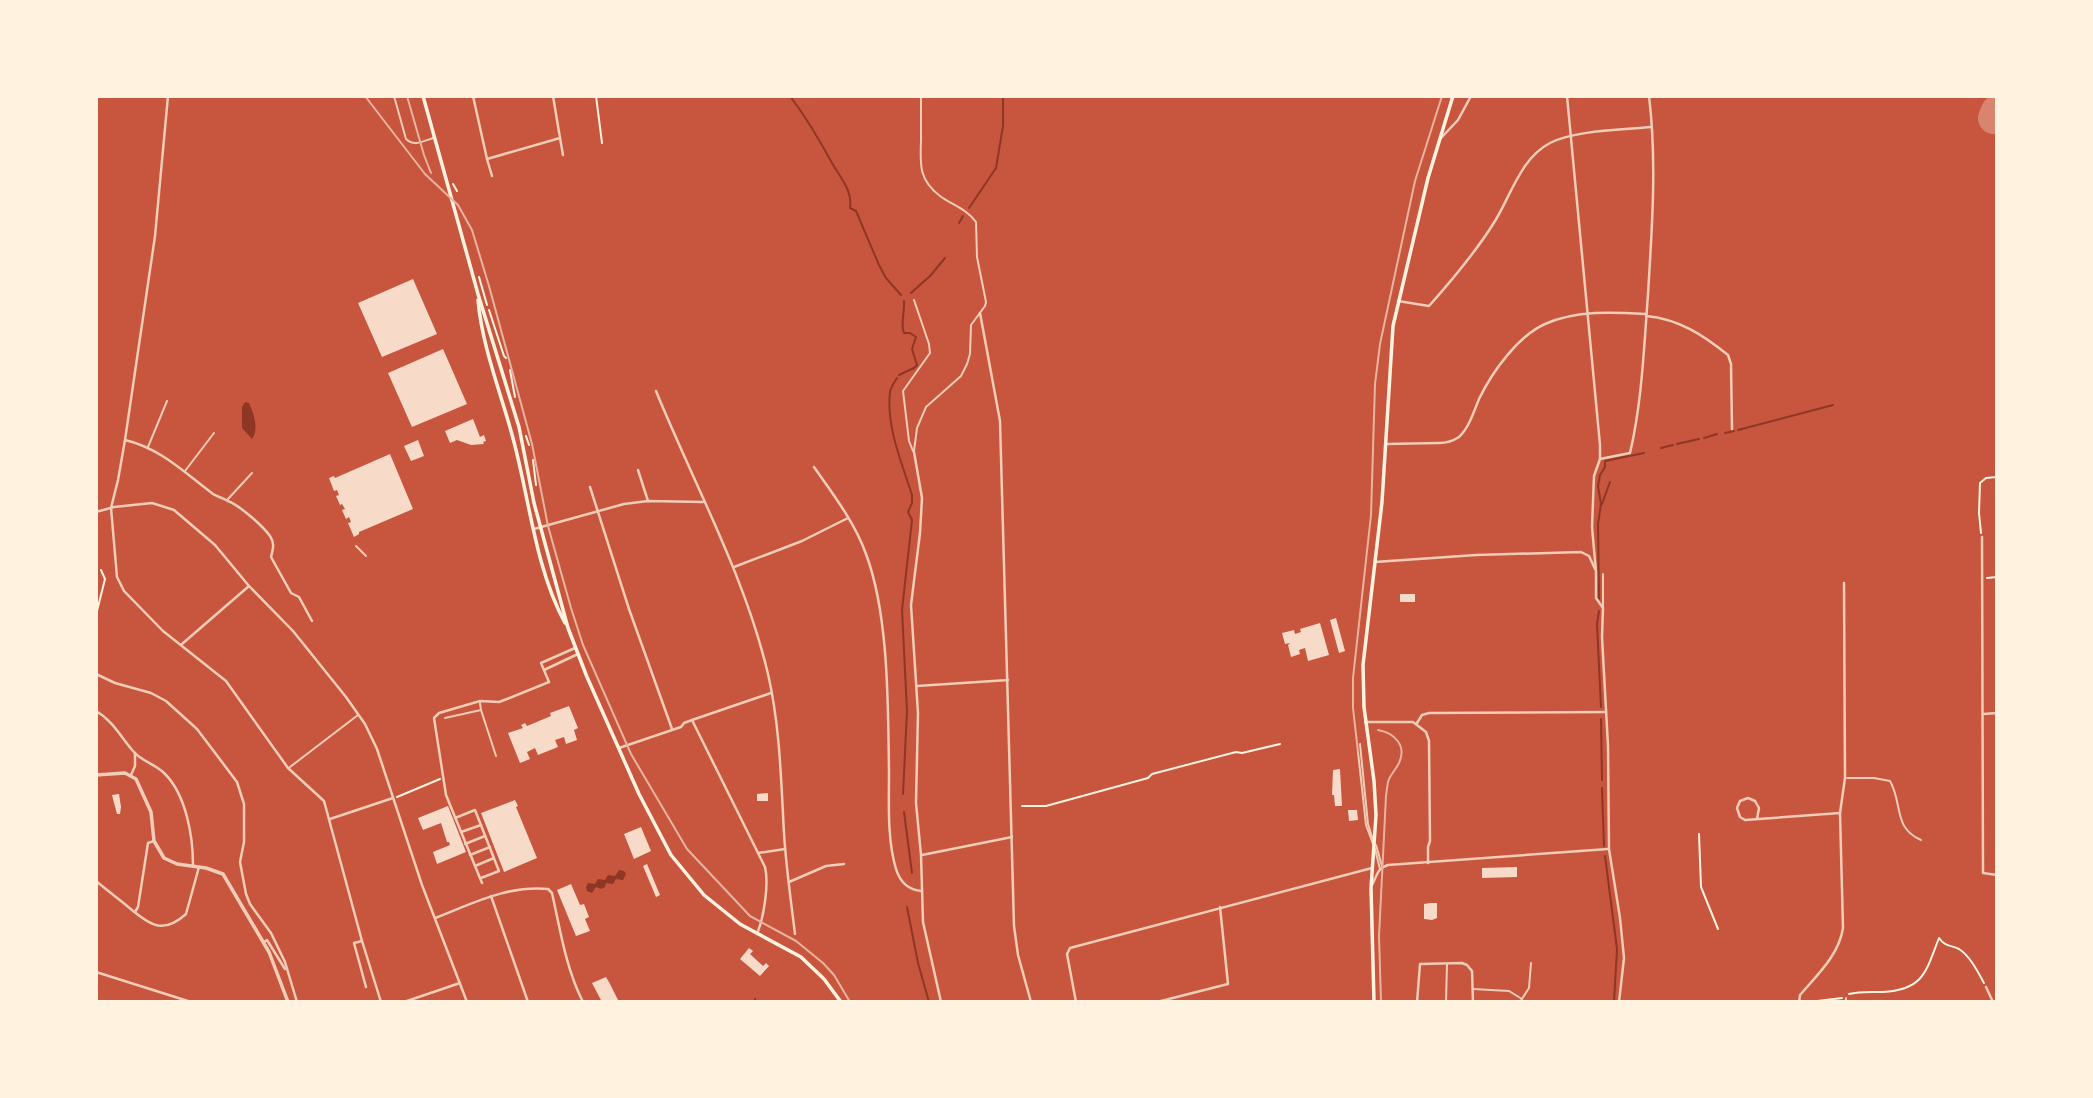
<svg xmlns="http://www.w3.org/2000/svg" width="2093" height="1098" viewBox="0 0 2093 1098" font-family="'PT Sans Narrow',sans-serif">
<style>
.water{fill:#8f3625}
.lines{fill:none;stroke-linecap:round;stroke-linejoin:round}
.stream{stroke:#8f3625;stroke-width:2}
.runway{stroke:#d8846e;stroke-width:32}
.building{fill:#f7dbc8}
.path{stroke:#fff3e0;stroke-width:2}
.service{stroke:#f1ccb7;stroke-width:2}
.minor{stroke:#f1ccb7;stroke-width:2.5}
.tertiary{stroke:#f1ccb7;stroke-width:3.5}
.secondary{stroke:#fff3e0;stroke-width:3.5}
.tram{stroke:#e9b49f;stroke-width:2}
</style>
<rect width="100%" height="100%" fill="#c8553d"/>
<g class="water">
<path d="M245 402 249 403C254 414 259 429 252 439L242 428V407Z"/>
<polygon points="619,870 624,871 626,874 623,880 616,879 613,884 606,883 605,887 601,889 596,887 592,893 587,891 586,887 588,883 595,884 598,879 605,880 608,875 615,876"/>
</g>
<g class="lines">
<g class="stream">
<path d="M790 96C808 120 818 137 832 163 840 177 853 191 850 208L856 211 879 265 886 278 901 295"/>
<polyline points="969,208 996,168 1003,126 1003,96"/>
<polyline points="959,223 963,216"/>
<polyline points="911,293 930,276 945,258"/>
<path d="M899 375 914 368 917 365 912 349 916 337 910 333H904C900 324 905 311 904 301"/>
<path d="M897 378C894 383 891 387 890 392 886 427 902 463 912 495V503L908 512 912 520 902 610 907 711 903 794"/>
<polyline points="1738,430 1833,405"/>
<polyline points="1725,433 1734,431"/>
<polyline points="1704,438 1717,434"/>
<polyline points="1677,444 1699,439"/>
<polyline points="1661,448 1673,445"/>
<polyline points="1602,504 1610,482"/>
<polyline points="1599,599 1598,524 1601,504 1598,486 1600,475 1605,467 1605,461 1644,453"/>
<polyline points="1599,611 1597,624 1601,707"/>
<polyline points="1601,719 1602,780"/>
<polyline points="1602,788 1604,846"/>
<polyline points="904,812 912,873"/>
<polyline points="1605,856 1617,949 1614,1002"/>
<polyline points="907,907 918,963 929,1002"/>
<polyline points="755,999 756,1002"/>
</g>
<polyline class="runway" points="1994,118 1997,111"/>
</g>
<g class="building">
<polygon points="413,279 437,334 382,357 358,303"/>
<polygon points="443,349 467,404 412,427 388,373"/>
<polygon points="473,419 480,437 484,435 486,441 483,442 484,444 471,445 457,440 450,443 445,431"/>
<polygon points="418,440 424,456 411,461 404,446"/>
<polygon points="390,454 413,509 359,532 359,534 354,537 348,523 351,522 349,517 346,519 342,510 345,509 342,504 340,505 336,496 339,495 337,490 334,491 329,478 334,476 335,478"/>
<rect x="1400" y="594" width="15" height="8"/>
<polygon points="1336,618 1345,651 1339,653 1330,620"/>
<polygon points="1320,623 1329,655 1308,661 1305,648 1299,650 1300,654 1291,657 1288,645 1290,643 1285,644 1282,633 1294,630 1295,634 1301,632 1300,629"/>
<polygon points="569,706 578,728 574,730 577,740 566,744 564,737 555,740 558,747 538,755 535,748 527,752 530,759 520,763 508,733 523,728 521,725 525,723 527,726 551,716 550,713"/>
<polygon points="1340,769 1342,806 1335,806 1334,795 1332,795 1333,770"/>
<polygon points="768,793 768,801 757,801 757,794"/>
<polygon points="119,794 121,807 120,814 117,814 112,795"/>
<polygon points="515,800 518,806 516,807 537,858 504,872 481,813"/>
<polygon points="448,806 466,852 437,864 433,852 450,845 449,842 447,842 441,823 423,830 418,818"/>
<polygon points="1348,810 1357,810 1358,820 1349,821"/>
<polygon points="641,827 651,851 634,859 624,834"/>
<polygon points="647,864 660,895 656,897 643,866"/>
<polygon points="1517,867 1517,877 1482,878 1482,868"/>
<polygon points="571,884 580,905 584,904 589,917 585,919 590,931 576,936 557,890"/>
<polygon points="1430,903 1437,903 1437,918 1432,920 1424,919 1424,904"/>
<polygon points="749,948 753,951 750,954 763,966 766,963 769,966 760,976 740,959"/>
<polygon points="606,977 610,984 619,1002 602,1002 592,983"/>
</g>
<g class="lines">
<g class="path">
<polyline points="596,96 602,143"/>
<polyline points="453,184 457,191"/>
<polyline points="479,277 487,305"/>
<polyline points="489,310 504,356 506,358"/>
<polyline points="510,370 515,397"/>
<polyline points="526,436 529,445"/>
<polyline points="533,460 536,485"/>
<polyline points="1981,533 1979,513 1980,483 1986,478 1997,477"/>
<polyline points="1987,578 1997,577"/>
<polyline points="96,615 105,579 101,570"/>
<polyline points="397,797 440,779"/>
<polyline points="1022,806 1046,806 1148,778 1152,774 1236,752 1242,753 1280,744"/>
<polyline points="1699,834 1701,887 1718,929"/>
<path d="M1849 994C1860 991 1872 992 1883 992 1924 990 1926 971 1939 938 1945 947 1951 945 1959 949 1970 956 1978 972 1984 983"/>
<polyline points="1809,1002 1842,998"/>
</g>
<g class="service">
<path d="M394 96 406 139C414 147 424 141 433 138"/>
<polyline points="148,447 167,401"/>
<polyline points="913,451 909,441 903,391 930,353 929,344 914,300"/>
<path d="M914 451 917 428 926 407 961 376 967 364 970 354 971 325 985 306 986 302 977 257 976 222C967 209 952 205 940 196 919 180 920 165 921 141 921 126 921 111 921 96"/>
<polyline points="185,471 214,433"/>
<polyline points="228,499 252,473"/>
<polyline points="356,546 366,556"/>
<polyline points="1603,607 1603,574"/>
<polyline points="481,710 496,756"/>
<polyline points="445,718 481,710 480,703"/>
<polyline points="1360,744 1368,824 1373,840"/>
<polyline points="1358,752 1366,825 1373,844"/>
<polyline points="290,767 358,715"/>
<path d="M1847 778H1874L1890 781C1903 804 1893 828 1921 840"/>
<polyline points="1376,845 1382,866"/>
<polyline points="1375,849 1380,869"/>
<polyline points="1473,989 1509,991 1522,999"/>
<polyline points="1446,1002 1447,964"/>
<polyline points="1520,1002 1529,988 1531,963"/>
<polyline points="1846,1002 1846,998"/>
</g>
<g class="minor">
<polyline points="168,96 155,236 125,440 118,480 111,508 117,577 124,591 163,631 226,681 288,768 324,801 362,941 381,1002"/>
<polyline points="473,96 487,159 560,138 553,96"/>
<polyline points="1567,96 1600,445 1600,459 1594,476 1592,527 1596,572 1596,598 1603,608 1602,637 1608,746 1609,849 1620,918 1624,958 1619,1002"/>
<polyline points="560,138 563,155"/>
<polyline points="1441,138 1458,120 1471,96"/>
<polyline points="487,159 492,176"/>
<path d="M1398 301 1429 306C1453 279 1476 252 1495 221 1511 195 1521 158 1550 143 1575 130 1623 130 1651 127"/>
<polyline points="980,313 1000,421 1014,926 1018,955 1031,1002"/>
<path d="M1646 316C1679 319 1703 335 1728 355L1731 364 1732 429"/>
<path d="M656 391C694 484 745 576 768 674 780 726 781 780 784 833 786 867 791 901 795 934"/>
<path d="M125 440C160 448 185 473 213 494 218 497 223 498 228 501 240 506 262 525 270 536 275 543 273 549 271 557L291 593 299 597 312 621"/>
<path d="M1386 444 1439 443C1446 443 1453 441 1459 437 1469 428 1474 411 1479 399 1492 372 1518 336 1545 324 1576 310 1614 312 1646 314"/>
<polyline points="914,452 922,498 920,533 911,605 918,713 916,803 921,855 923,922 941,1002"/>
<path d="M1600 459 1630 453C1642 402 1644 347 1648 294 1652 228 1657 162 1649 96"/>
<path d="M814 467C833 494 855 523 866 554 889 615 888 707 889 772 889 804 887 839 896 869 900 882 908 890 922 891"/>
<polyline points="638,470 648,501"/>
<polyline points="590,487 629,609 672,729"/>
<polyline points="96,512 114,507 152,503 174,510 215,545 249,586 293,631 346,697 365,724 377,749 422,885 467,1002"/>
<polyline points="534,529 624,504 648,501 703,502"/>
<polyline points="1982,537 1983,873 1997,875"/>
<polyline points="1375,562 1476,555 1581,552 1589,556 1595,569"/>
<polyline points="734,567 802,541 848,518"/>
<polyline points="182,644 249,586"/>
<polyline points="544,670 578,654"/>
<polyline points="96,674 115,683 151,693 166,701 197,729 237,782 244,804 244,842 240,862 246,894 250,904 271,933 285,962 297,1002"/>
<polyline points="917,686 1008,680"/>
<path d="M96 711C112 720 121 737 133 751 141 761 155 764 164 773 186 794 193 836 193 865"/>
<polyline points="1983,714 1997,713"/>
<polyline points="692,720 771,693"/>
<polyline points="1365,722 1413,722 1426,732 1429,741 1430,841 1428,847 1428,863"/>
<polyline points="1417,723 1422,715 1429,713 1606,712"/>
<path d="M619 748 681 727 684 723 692 720 765 867C769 884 764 917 757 934"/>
<polyline points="131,775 135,766 135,753"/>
<polyline points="455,818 475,810 499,871 481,878"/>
<polyline points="330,819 393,798"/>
<polyline points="1757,819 1759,808 1755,801 1748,798 1740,801 1737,808 1740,817 1745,820 1840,813"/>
<polyline points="461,832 481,825"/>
<polyline points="465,844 485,836"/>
<polyline points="758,853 785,849"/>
<polyline points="470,855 490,847"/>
<polyline points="922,855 1012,837"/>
<polyline points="475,866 494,858"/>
<path d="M96 881C108 891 120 900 132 910 151 926 164 934 186 914L199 867"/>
<polyline points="789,882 826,866 844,864"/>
<polyline points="482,883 446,795 434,718 439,713 480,701 499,702 507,699 549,682 541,663 575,648"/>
<path d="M1372 885C1377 876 1377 868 1388 865L1608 849"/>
<polyline points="491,896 528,1002"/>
<polyline points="135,912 138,907 148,843 154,841"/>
<path d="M435 918C472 904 507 885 548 889L552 893C560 929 566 969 583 1002"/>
<polyline points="362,941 354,943 366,987"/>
<polyline points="264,942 267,940 285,969"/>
<polyline points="96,972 191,1002"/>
<polyline points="1986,987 1993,1002"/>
<polyline points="404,1002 460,983"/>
<polyline points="1076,1002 1067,954 1070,948 1372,868"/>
<polyline points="1157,1002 1228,984 1220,907"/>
<polyline points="1417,1002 1420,964 1462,963 1467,965 1472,971 1473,1002"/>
<path d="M1799 1002 1800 995C1817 975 1839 955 1843 928L1840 813 1845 778 1844 583"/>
</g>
<polyline class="tertiary" points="96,775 125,773 136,779 151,812 154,841 164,858 177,864 206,868 223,874 269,952 288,1002"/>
<g class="secondary">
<polyline points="423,96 478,294 519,427 534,503 568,628 587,677 639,794 671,855 704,895 740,924 801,957 824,979 841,1002"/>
<path d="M478 300C482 345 499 388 511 431 529 493 534 566 565 623"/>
<polyline points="1374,1002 1371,888 1376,815 1374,781 1364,707 1363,665 1382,502 1393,326 1428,178 1453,96"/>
</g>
<g class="tram">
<polyline points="365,96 425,174 458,205 472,230 489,286 532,444 548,526 571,608 583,645 631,754 687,849 750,916 796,941 823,963 834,975 850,1002"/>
<polyline points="407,96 424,155 431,173"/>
<path d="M1378 730C1395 733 1407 746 1399 763 1396 769 1392 773 1389 779 1387 784 1387 790 1386 796L1379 936 1381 1002"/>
<polyline points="1358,752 1353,708 1353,678 1371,515 1375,384 1380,344 1415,181 1442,96"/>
</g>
</g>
<rect width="2093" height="1098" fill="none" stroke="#fff3e0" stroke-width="196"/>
</svg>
